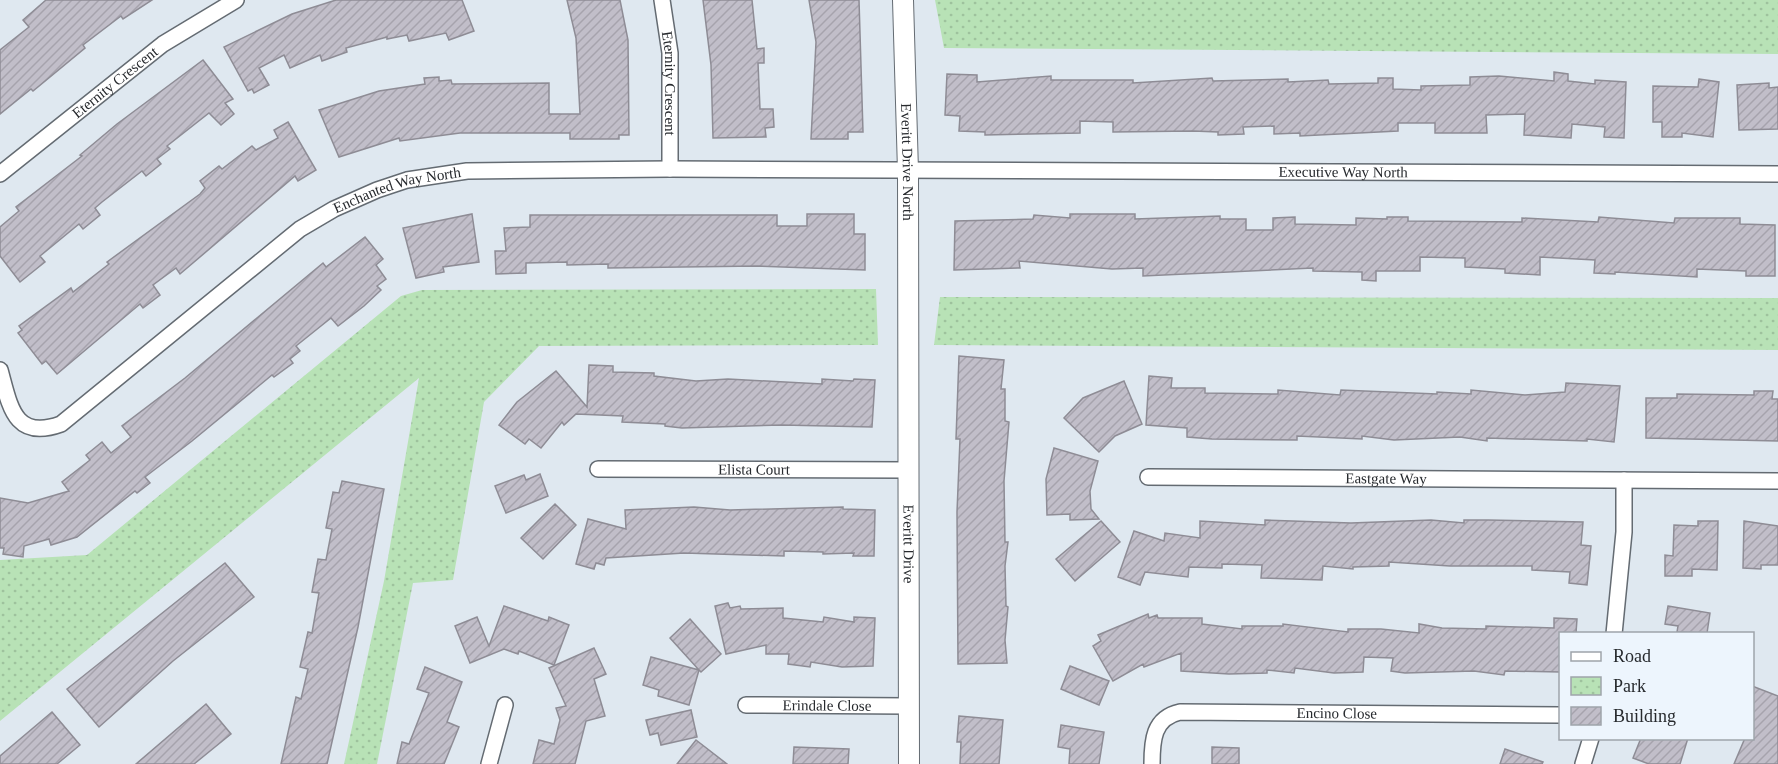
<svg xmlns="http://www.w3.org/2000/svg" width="1778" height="764" viewBox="0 0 1778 764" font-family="Georgia,serif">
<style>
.park{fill:url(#park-dots)}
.building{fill:url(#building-hatch);stroke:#8e8c95;stroke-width:1.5}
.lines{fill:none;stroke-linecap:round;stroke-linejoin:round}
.minor-casing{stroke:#646b72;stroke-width:18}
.tertiary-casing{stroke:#646b72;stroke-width:22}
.minor{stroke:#fff;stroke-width:15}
.tertiary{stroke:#fff;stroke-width:20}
.labels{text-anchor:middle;stroke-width:4.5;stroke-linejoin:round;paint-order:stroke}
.street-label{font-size:15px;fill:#272a2e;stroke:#edf5fd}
</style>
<defs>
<pattern id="park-dots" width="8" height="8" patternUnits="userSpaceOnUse" patternTransform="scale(1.5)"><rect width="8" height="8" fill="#b8e2b6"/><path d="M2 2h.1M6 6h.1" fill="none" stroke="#9ec29d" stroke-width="1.8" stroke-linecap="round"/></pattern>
<pattern id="building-hatch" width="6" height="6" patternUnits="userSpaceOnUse" patternTransform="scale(1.5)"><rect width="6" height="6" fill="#c1bec9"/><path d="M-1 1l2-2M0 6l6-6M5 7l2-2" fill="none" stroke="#a6a3ad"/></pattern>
</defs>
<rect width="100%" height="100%" fill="#dfe8f0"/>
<g class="park">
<polygon points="935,0 1778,0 1778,54 944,48"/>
<polygon points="876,289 878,345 539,346 484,402 453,580 413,583 377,764 344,764 384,581 419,378 0,721 0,560 87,555 401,296 422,290"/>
<polygon points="940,297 1778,298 1778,350 934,345"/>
</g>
<g class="building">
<polygon points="46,0 152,0 123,19 121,16 83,45 85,48 33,91 31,89 0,114 0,50 29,27 23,20"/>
<polygon points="336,0 462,0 474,31 449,40 446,33 409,41 407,35 387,39 387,37 346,48 347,52 322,61 320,55 290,68 284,55 259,68 269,85 254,93 252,89 248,91 224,47 292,14"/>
<polygon points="567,0 620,0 628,40 629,135 619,135 619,139 570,139 570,133 460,133 400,141 399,138 339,157 319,110 379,91 425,84 424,78 439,77 439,81 451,80 452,84 549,83 549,114 580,114 576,38"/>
<polygon points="703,0 752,0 757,49 764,48 764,63 758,63 760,109 773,109 774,127 765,128 766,137 713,138 711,65"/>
<polygon points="809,0 859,0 863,132 848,132 848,139 811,139 816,42"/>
<polygon points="203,60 233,99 225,103 234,114 221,125 209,113 167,146 170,149 157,159 161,164 146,176 142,171 102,202 95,208 100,215 83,229 79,224 40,256 45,262 20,282 0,256 0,227 19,211 16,207 82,156 80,155 117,124"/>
<polygon points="1554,72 1568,74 1568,81 1595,84 1595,80 1626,82 1624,138 1604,137 1605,127 1572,124 1571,138 1524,135 1525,114 1486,115 1487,133 1435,133 1435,123 1398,123 1398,131 1300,136 1300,133 1274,134 1274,126 1243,127 1244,134 1218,135 1218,132 1193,131 1113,132 1113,122 1080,121 1080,133 985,135 985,132 959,131 960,116 945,115 947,74 977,75 977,82 1051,76 1051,80 1133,80 1133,83 1212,78 1213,81 1288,79 1288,82 1328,80 1329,84 1378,83 1378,78 1393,78 1393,89 1421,90 1421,86 1470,85 1470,77 1499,76 1554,81"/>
<polygon points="1699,79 1719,82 1713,137 1682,133 1682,137 1662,137 1662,122 1653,122 1653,86 1698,87"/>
<polygon points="1769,83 1769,88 1778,87 1778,129 1739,130 1737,85"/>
<polygon points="288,122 316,170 298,181 295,176 180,274 176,268 153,285 160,295 143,308 140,304 57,374 46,361 42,364 18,333 22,330 19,326 71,288 73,292 109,264 107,262 200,194 205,188 200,181 219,166 222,169 252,146 256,150 278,138 274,130"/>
<polygon points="472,214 479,262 443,267 444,272 416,278 403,228"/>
<polygon points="807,214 854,214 854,234 865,234 865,270 758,266 608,268 608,264 567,265 567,262 526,263 526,273 496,274 495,251 506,251 504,228 530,227 530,215 777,215 777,226 807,226"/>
<polygon points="1070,214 1135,214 1135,219 1220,216 1220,219 1246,219 1246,230 1273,230 1273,218 1295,217 1295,224 1356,225 1356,218 1387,219 1387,217 1408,217 1408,221 1522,222 1522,218 1598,222 1599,217 1674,223 1675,218 1740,218 1740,224 1775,225 1775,276 1746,276 1746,271 1697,269 1697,277 1615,272 1615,274 1594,273 1595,260 1540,257 1540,275 1505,273 1505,269 1465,267 1465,258 1420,257 1420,271 1376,271 1376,281 1362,280 1362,272 1313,271 1313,268 1143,276 1143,268 1112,269 1019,261 1020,268 954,270 955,221 1033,219 1034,215 1070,218"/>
<polygon points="365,237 383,259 376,265 386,279 377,286 381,290 364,306 338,326 331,318 296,346 300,351 290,359 293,363 274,377 272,375 192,441 145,477 150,483 137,493 135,491 77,537 51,545 49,539 24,546 23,557 3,554 4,548 0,548 0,498 28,503 69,491 62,482 90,460 86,455 102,442 111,453 131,437 122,426 185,378 323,263 326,267"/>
<polygon points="959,356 1004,360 1001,389 1005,389 1005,421 1009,422 1004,481 1005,542 1008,542 1005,566 1006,606 1008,607 1005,640 1007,663 958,664 957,512 960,439 956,439"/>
<polygon points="589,365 613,366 613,372 654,373 654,376 696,381 728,379 822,384 822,379 853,381 854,379 875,380 872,427 782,425 682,428 665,426 665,424 622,422 623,416 576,414 564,425 562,422 541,448 529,439 525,444 499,425 517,402 556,371 587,407"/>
<polygon points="1149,376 1172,378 1171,388 1205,388 1205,393 1278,394 1278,390 1340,395 1341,390 1437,394 1437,392 1471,394 1471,390 1525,395 1565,392 1566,383 1620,386 1614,442 1587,439 1587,441 1487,438 1487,441 1460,437 1394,440 1362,436 1362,439 1297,436 1297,440 1212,439 1187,437 1187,428 1146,425"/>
<polygon points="1124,381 1142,424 1115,436 1099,452 1064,418 1083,398"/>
<polygon points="1754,391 1773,391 1772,399 1778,399 1778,441 1646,438 1646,398 1677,398 1677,394 1754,395"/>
<polygon points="1054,448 1098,461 1090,491 1091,509 1099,519 1070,520 1070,514 1047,515 1046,479"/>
<polygon points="540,474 548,496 506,513 495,486 524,475 526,480"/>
<polygon points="342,481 384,489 358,627 327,764 281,764 296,697 301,699 308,669 300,667 308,632 312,633 319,593 312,592 318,559 326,560 332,529 326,528 333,492 339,493"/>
<polygon points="555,504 576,525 543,559 521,538"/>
<polygon points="694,507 730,510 843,507 843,509 875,510 874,556 853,556 854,553 823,554 823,552 784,551 784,556 684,553 606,558 604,565 596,563 594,569 576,564 588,519 626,529 625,510"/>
<polygon points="1265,520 1351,523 1431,520 1464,523 1464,520 1488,520 1583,522 1581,545 1591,546 1587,585 1569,583 1570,572 1532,570 1532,566 1450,566 1389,562 1389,566 1353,567 1353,569 1323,566 1322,580 1261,578 1262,565 1222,564 1222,568 1189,567 1188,577 1145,572 1140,585 1118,577 1134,531 1164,541 1165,533 1200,538 1200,521 1265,525"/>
<polygon points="1101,521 1120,542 1075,581 1056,559"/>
<polygon points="1698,521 1718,521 1717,570 1692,569 1692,576 1665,576 1665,555 1673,556 1674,525 1698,526"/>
<polygon points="1744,521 1778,526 1778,565 1761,565 1761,569 1743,568"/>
<polygon points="225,563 254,597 173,661 99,727 67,689"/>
<polygon points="728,603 730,608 740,606 741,609 783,608 783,618 823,622 824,617 854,622 854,617 875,618 873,666 842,667 811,662 810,667 788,664 789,654 766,654 766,645 726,654 715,606"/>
<polygon points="504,606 548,621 549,617 569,625 554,665 519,651 518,654 504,649 470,663 455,626 477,617 489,646"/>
<polygon points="1668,606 1710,613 1707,633 1677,632 1678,626 1665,624"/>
<polygon points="1148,614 1149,618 1157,615 1158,618 1202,618 1202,624 1242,629 1242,626 1283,626 1283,624 1348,632 1348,629 1381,629 1419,633 1419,624 1442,628 1486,629 1486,626 1554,628 1554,618 1577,619 1576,633 1560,633 1560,672 1505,671 1504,675 1474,671 1405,673 1391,671 1393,658 1364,657 1363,672 1334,673 1295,668 1294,673 1267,670 1267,673 1229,674 1181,671 1181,653 1144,667 1143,664 1113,681 1093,646 1101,641 1098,635"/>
<polygon points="690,619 721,654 701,672 699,670 689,705 658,696 659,690 643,685 651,657 699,670 670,638"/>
<polygon points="594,648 606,674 594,679 605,716 586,721 575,764 533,764 539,740 554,744 560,720 556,708 566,706 549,668"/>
<polygon points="1070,666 1109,681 1099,705 1061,689"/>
<polygon points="425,667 462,682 447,722 459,727 444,764 397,764 402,742 409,744 429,693 417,689"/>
<polygon points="1752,686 1778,696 1778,764 1734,764 1745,738 1752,738"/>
<polygon points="206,704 231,734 194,764 136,764"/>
<polygon points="691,710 697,737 661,745 658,733 650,735 646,720"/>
<polygon points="52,712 80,745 57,764 0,764 0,756"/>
<polygon points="959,716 1003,720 999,764 960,764 961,742 957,742"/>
<polygon points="1061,725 1104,732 1099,764 1069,764 1070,749 1058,747"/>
<polygon points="1641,738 1688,738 1680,764 1649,764 1633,758"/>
<polygon points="696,740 727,764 677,764"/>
<polygon points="794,747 849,749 848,764 793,764"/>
<polygon points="1212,747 1239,748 1239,764 1212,764"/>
<polygon points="1505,749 1543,762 1542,764 1500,764"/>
</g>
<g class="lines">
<defs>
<g id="minor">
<path id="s1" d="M662 0 670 53V169"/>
<path id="s2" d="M0 174 163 44 236 0"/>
<path id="s3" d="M0 370C10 406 14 441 61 424L300 229 334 209 377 190 407 180 467 171 670 169 1778 174"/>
<path id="s4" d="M598 469 909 470"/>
<path id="s5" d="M1148 477 1778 481"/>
<polyline points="1614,634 1624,532 1624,480"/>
<path id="s6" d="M746 705 908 706"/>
<polyline points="489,764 505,705"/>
<path id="s7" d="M1152 764C1152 741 1153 718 1180 712L1560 715"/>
<polyline points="1583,764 1591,738"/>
</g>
<g id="tertiary">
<path id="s8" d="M903 0 908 171 909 764"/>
</g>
</defs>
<use href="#minor" class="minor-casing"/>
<use href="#tertiary" class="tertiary-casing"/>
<use href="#minor" class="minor"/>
<use href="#tertiary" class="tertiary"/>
</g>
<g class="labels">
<g class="street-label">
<text dy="5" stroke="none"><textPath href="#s2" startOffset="147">Eternity Crescent</textPath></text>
<text dy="5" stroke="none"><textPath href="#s1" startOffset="84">Eternity Crescent</textPath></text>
<text dy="5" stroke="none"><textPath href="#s8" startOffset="162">Everitt Drive North</textPath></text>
<text dy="5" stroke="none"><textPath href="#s3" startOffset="1462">Executive Way North</textPath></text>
<text dy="5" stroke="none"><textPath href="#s3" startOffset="513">Enchanted Way North</textPath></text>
<text dy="5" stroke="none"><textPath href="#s4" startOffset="156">Elista Court</textPath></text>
<text dy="5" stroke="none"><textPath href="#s5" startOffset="238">Eastgate Way</textPath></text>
<text dy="5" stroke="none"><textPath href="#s8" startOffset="544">Everitt Drive</textPath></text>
<text dy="5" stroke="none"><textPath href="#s6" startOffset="81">Erindale Close</textPath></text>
<text dy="5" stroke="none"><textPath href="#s7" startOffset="222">Encino Close</textPath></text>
</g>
</g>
<rect x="1559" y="632" width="195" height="108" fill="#edf5fd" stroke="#9ea4aa" stroke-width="1.5"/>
<rect x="1571" y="652" width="30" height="9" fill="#ffffff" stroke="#9ea4aa" stroke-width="1.5"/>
<text x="1613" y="662" font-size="18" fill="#272a2e">Road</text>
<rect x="1571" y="677" width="30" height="18" fill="url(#park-dots)" stroke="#9ea4aa" stroke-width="1.5"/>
<text x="1613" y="692" font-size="18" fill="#272a2e">Park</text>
<rect x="1571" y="707" width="30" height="18" fill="url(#building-hatch)" stroke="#9ea4aa" stroke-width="1.5"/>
<text x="1613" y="722" font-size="18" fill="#272a2e">Building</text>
</svg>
